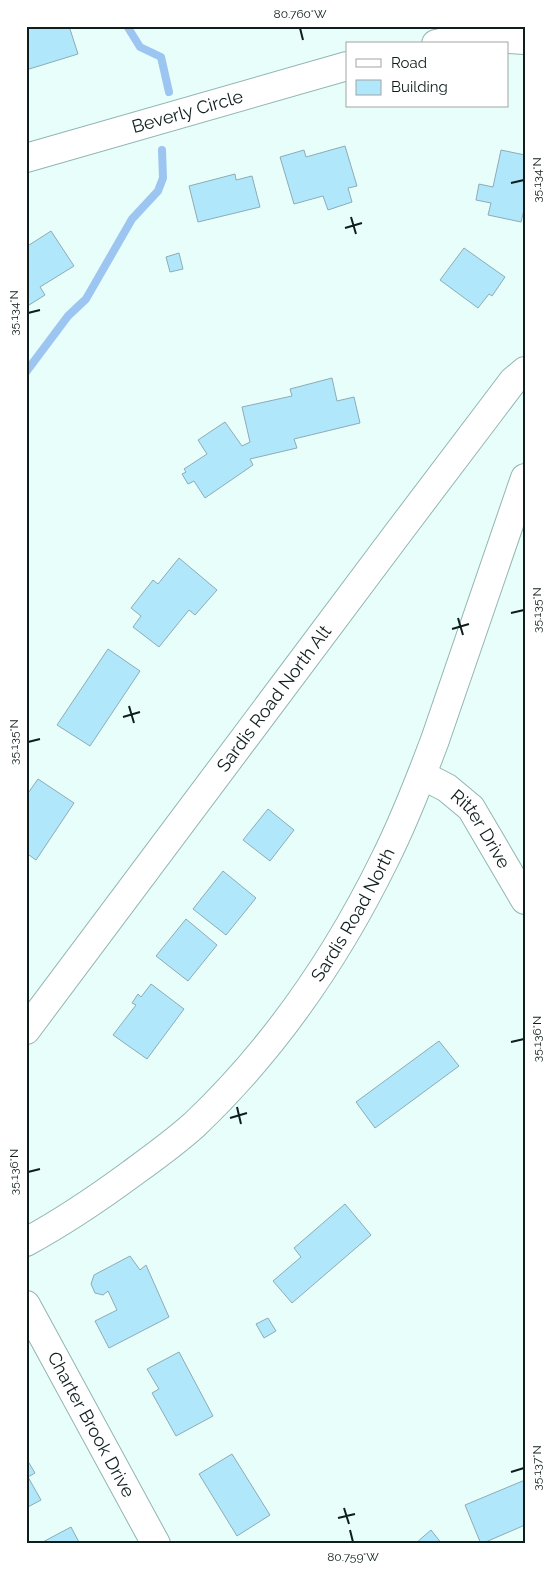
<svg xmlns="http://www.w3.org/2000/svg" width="551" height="1570" viewBox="0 0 551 1570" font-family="Raleway,sans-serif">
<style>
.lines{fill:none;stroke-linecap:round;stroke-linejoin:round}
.stream{stroke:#9cc5f2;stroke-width:8}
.building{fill:#b0e7fa;stroke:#8cacb7}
.minor-casing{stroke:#92b5b2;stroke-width:30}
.minor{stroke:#fff;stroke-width:28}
.ticks{fill:none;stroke:#0f1d1c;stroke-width:2}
.labels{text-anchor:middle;stroke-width:5;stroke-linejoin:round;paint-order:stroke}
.street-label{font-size:18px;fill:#0f1d1c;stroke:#fff}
.neatline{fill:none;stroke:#0f1d1c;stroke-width:2}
.ticks-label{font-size:12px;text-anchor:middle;fill:#0f1d1c}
</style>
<rect width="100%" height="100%" fill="#e8fefb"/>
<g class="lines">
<g class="stream">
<polyline points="127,26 140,47 161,57 169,92"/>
<polyline points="26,372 68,316 86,299 132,219 158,191 163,178 162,150"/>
</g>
</g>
<g class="building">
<polygon points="26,26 69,26 78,54 26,70"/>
<polygon points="345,146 357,186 348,188 352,202 328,210 323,196 294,204 280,157 304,150 306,157"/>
<polygon points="501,150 525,155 525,206 521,222 488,215 491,203 476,200 479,184 493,187"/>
<polygon points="235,174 236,180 252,176 260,207 198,222 189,186"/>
<polygon points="51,231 74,266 40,287 45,295 26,307 26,247"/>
<polygon points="464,248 505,277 492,296 489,294 478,308 440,280"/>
<polygon points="179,253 183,269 170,272 166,257"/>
<polygon points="332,378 337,401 354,397 360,423 294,439 297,448 250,459 253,465 205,498 194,481 188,484 182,474 186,472 184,469 207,454 198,440 225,422 242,446 250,442 242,407 292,396 290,389"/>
<polygon points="179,558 217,590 195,615 189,610 159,647 133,627 141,616 131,608 153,580 158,584"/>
<polygon points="108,649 140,671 90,746 57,725"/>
<polygon points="38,779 74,803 36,860 26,853 26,796"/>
<polygon points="268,809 294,830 270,861 243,840"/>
<polygon points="223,871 256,898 226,935 193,909"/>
<polygon points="186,919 217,945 188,981 156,956"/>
<polygon points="151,984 184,1009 147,1059 113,1035 136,1005 132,1003 138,994 141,997"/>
<polygon points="439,1041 459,1066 375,1128 356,1102"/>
<polygon points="345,1204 371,1235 292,1303 273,1281 301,1257 294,1248"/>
<polygon points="130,1256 140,1270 146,1265 169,1317 109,1348 95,1321 117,1310 108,1291 103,1295 95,1293 91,1284 94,1275"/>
<polygon points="268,1318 276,1331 264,1338 256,1324"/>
<polygon points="179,1352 213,1416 176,1436 152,1393 159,1389 147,1369"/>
<polygon points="232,1454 270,1515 237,1536 199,1474"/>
<polygon points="26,1458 35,1473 28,1477 41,1500 26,1508"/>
<polygon points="525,1480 525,1525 481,1544 465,1505"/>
<polygon points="71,1527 80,1544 39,1544"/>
<polygon points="431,1530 442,1544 416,1543"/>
</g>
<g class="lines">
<defs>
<g id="minor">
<path d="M436 44C465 36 495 38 525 40"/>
<path id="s1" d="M26 158 347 66"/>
<path id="s2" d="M422 775 447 788 471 808 525 900"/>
<path id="s3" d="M26 1030 398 533 513 381 525 371"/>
<path id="s4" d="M26 1242C63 1222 97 1199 131 1174 153 1158 174 1143 194 1125 274 1049 337 957 385 859 404 821 420 780 435 740L525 478"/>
<path id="s5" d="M26 1305 156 1544"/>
</g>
</defs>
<use href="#minor" class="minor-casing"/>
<use href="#minor" class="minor"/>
</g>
<path class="ticks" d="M300 28 303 40M511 183 524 180M351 217 356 234M345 228 362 223M28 313 40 310M511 613 524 610M458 618 463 635M452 629 469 624M129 706 134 723M123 717 140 712M28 742 40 739M511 1042 524 1039M237 1107 241 1124M230 1118 247 1113M28 1172 40 1169M511 1472 524 1468M344 1508 349 1524M338 1518 355 1514M350 1530 353 1542"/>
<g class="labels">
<g class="street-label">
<text dy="6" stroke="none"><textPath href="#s1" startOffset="168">Beverly Circle</textPath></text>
<text dy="6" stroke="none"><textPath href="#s3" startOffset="414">Sardis Road North Alt</textPath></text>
<text dy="6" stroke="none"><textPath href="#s2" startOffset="82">Ritter Drive</textPath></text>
<text dy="6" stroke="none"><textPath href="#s4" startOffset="470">Sardis Road North</textPath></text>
<text dy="6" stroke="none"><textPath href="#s5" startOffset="136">Charter Brook Drive</textPath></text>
</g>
</g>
<rect width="551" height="1570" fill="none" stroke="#ffffff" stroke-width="55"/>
<rect x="346" y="42" width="162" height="65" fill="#ffffff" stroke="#9fa5a4"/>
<rect x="356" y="59" width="25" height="8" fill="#ffffff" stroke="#9fa5a4"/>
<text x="391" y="68" font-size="15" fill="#0f1d1c">Road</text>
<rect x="356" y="80" width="25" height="15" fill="#b0e7fa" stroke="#9fa5a4"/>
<text x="391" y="92" font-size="15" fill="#0f1d1c">Building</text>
<rect x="28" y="28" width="496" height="1514" class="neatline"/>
<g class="ticks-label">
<text x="300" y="18">80.760°W</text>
<text transform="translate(537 180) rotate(-90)" y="4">35.134°N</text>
<text transform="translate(14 313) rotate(-90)" y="4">35.134°N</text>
<text transform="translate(537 610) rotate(-90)" y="4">35.135°N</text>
<text transform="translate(14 742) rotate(-90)" y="4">35.135°N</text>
<text transform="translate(537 1039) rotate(-90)" y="4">35.136°N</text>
<text transform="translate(14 1172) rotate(-90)" y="4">35.136°N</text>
<text transform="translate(537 1468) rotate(-90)" y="4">35.137°N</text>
<text x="353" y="1561">80.759°W</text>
</g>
</svg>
